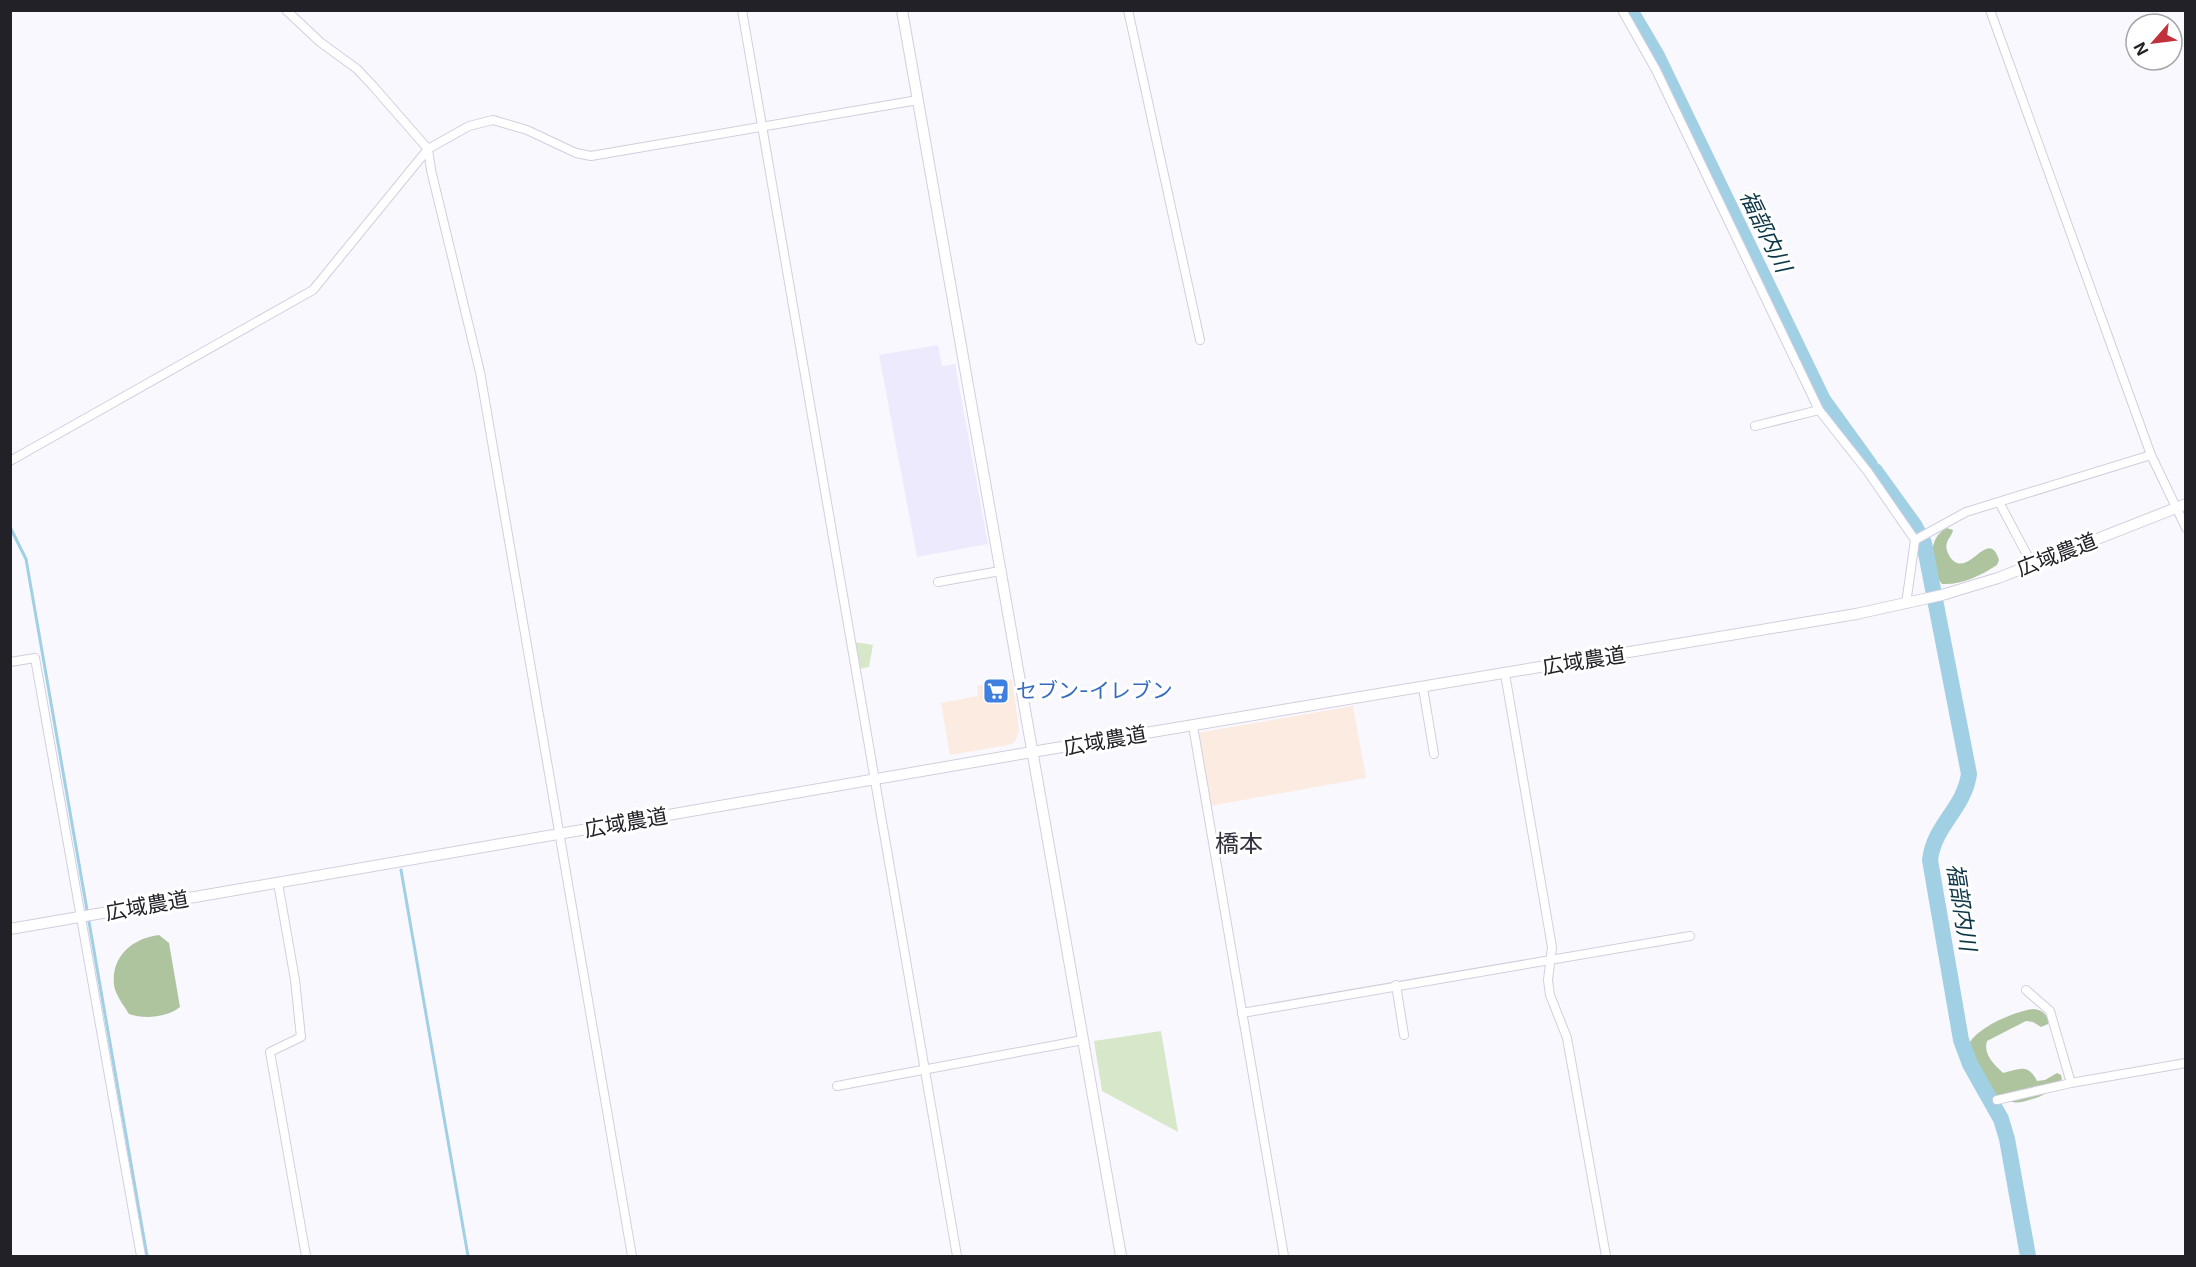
<svg xmlns="http://www.w3.org/2000/svg" width="2196" height="1267" viewBox="0 0 2196 1267" font-family="Inter,'Noto Sans JP',sans-serif">
<style>
.commercial{fill:#fcebe0}
.built{fill:#eeeafe}
.green{fill:#d7e8ca}
.forest{fill:#aec49e}
.lines{fill:none;stroke-linecap:round;stroke-linejoin:round}
.stream{stroke:#a1d0e5;stroke-width:3}
.river{stroke:#a1d0e5;stroke-width:16}
.minor-casing{stroke:#d2cedf;stroke-width:10}
.tertiary-casing{stroke:#d2cedf;stroke-width:12}
.minor{stroke:#fff;stroke-width:8}
.tertiary{stroke:#fff;stroke-width:10}
.labels{text-anchor:middle;stroke-width:6;stroke-linejoin:round;paint-order:stroke}
.street-label{font-size:21px;fill:#222127;stroke:#fff}
.shop-label{font-size:21px;fill:#366cbe;stroke:#fff;text-anchor:start}
.water-label{font-size:22px;font-style:italic;fill:#0d3747;stroke:#fff}
.quarter-label{font-size:24px;fill:#33303d;stroke:#fff}
</style>
<rect width="100%" height="100%" fill="#f9f8ff"/>
<g class="commercial">
<polygon points="1012,679 1019,730 1015,742 1008,745 950,755 941,703 978,696 977,686"/>
<polygon points="1353,706 1366,778 1210,806 1197,733"/>
</g>
<polygon class="built" points="938,345 942,366 955,364 988,544 917,557 879,355"/>
<g class="green">
<polygon points="855,642 873,645 869,667 859,669"/>
<polygon points="1161,1031 1178,1132 1102,1091 1094,1041"/>
</g>
<g class="forest">
<path d="M1947 528 1953 530C1952 536 1948 538 1947 543 1945 548 1948 553 1950 557 1968 582 1988 525 1999 560L1997 565C1980 576 1962 585 1942 584 1930 569 1926 538 1947 528Z"/>
<path d="M159 935 169 943 180 1007C166 1018 144 1019 129 1014 124 1006 115 994 114 985 111 956 133 938 159 935Z"/>
<path d="M2034 1009C2042 1010 2045 1013 2049 1021L2048 1024 2041 1027 2033 1022 2026 1021 1987 1041C1983 1055 1994 1064 2003 1073 2019 1069 2028 1063 2037 1081L2045 1080 2057 1073 2061 1075 2062 1079C2055 1088 2047 1094 2036 1098 2029 1100 2020 1104 2013 1102 1988 1099 1975 1067 1968 1047 1972 1029 2017 1010 2034 1009Z"/>
</g>
<g class="lines">
<g class="stream">
<polyline points="10,527 26,559 87,910"/>
<polyline points="401,870 468,1256"/>
<polyline points="89,922 147,1256"/>
</g>
<g class="river">
<polyline points="1630,10 1656,54 1823,400 1870,465"/>
<path d="M1875 471 1914 525 1924 543 1969 774C1964 809 1934 825 1930 860L1961 1040 1970 1064 2001 1119 2007 1139 2028 1256"/>
</g>
<defs>
<g id="minor">
<polyline points="286,10 320,42 357,69 373,86 428,149 431,170 480,372 632,1256"/>
<polyline points="742,10 957,1256"/>
<polyline points="1128,10 1200,340"/>
<polyline points="1622,10 1656,70 1819,410 1868,472 1915,540 1906,604"/>
<polyline points="1990,10 2151,455 2186,528"/>
<polyline points="1755,426 1819,410"/>
<polyline points="10,461 313,290 428,149 469,126 493,120 527,130 576,153 591,156 918,100"/>
<polyline points="1999,502 2033,566"/>
<polyline points="1915,540 1966,512 2151,455"/>
<polyline points="938,582 1000,571"/>
<polyline points="10,662 35,658 141,1256"/>
<polyline points="1505,674 1552,947 1548,980 1550,995 1567,1038 1606,1256"/>
<polyline points="1423,688 1434,754"/>
<polyline points="1193,726 1284,1256"/>
<polyline points="278,883 295,980 301,1037 270,1052 306,1256"/>
<polyline points="1396,985 1404,1035"/>
<polyline points="2026,990 2050,1011 2071,1083"/>
<polyline points="1242,1013 1690,936"/>
<polyline points="837,1086 1083,1040"/>
<polyline points="1997,1100 2071,1083 2186,1063"/>
</g>
<g id="tertiary">
<polyline points="902,10 1121,1256"/>
<polyline points="10,929 1032,752 1856,614 1942,595 1998,578 2186,504"/>
</g>
</defs>
<use href="#minor" class="minor-casing"/>
<use href="#tertiary" class="tertiary-casing"/>
<use href="#minor" class="minor"/>
<use href="#tertiary" class="tertiary"/>
</g>
<defs>
<symbol id="supermarket-square" viewBox="-11 -11 22 22"><rect x="-9" y="-9" width="18" height="18" rx="4" fill="#3f7fe0" stroke="#fff"/><path d="M-6-5.5h2.5l.6 2H6L4.5 2H-2.5L-4.4-4H-6ZM-1.5 3.2a1.3 1.3 0 1 0 .1 0ZM3 3.2a1.3 1.3 0 1 0 .1 0Z" fill="#fff"/></symbol>
</defs>
<g fill-rule="evenodd">
<use href="#supermarket-square" x="981" y="676" width="30" height="30"/>
</g>
<g class="labels">
<g class="street-label">
<text transform="translate(2057 555) rotate(-21)" y="7">広域農道</text>
<text transform="translate(1584 661) rotate(-9)" y="7">広域農道</text>
<text transform="translate(1105 741) rotate(-10)" y="7">広域農道</text>
<text transform="translate(626 823) rotate(-10)" y="7">広域農道</text>
<text transform="translate(147 906) rotate(-10)" y="7">広域農道</text>
</g>
<g class="shop-label">
<text x="1016" y="698">セブン-イレブン</text>
</g>
<g class="water-label">
<text transform="translate(1766 231) rotate(64)" y="8">福部内川</text>
<text transform="translate(1962 907) rotate(81)" y="8">福部内川</text>
</g>
<g class="quarter-label">
<text x="1239" y="852">橋本</text>
</g>
</g>
<rect width="2196" height="1267" fill="none" stroke="#222127" stroke-width="24"/>
<g transform="translate(2154 42) rotate(242)"><circle r="28" fill="#ffffff" stroke="#a7a6a9" stroke-width="1.5"/>
<path d="M0-4.5L10 22L0 15L-10 22Z" fill="#c1313c"/>
<text y="-9" font-size="16" font-weight="bold" text-anchor="middle" fill="#222127">N</text>
</g>
</svg>
